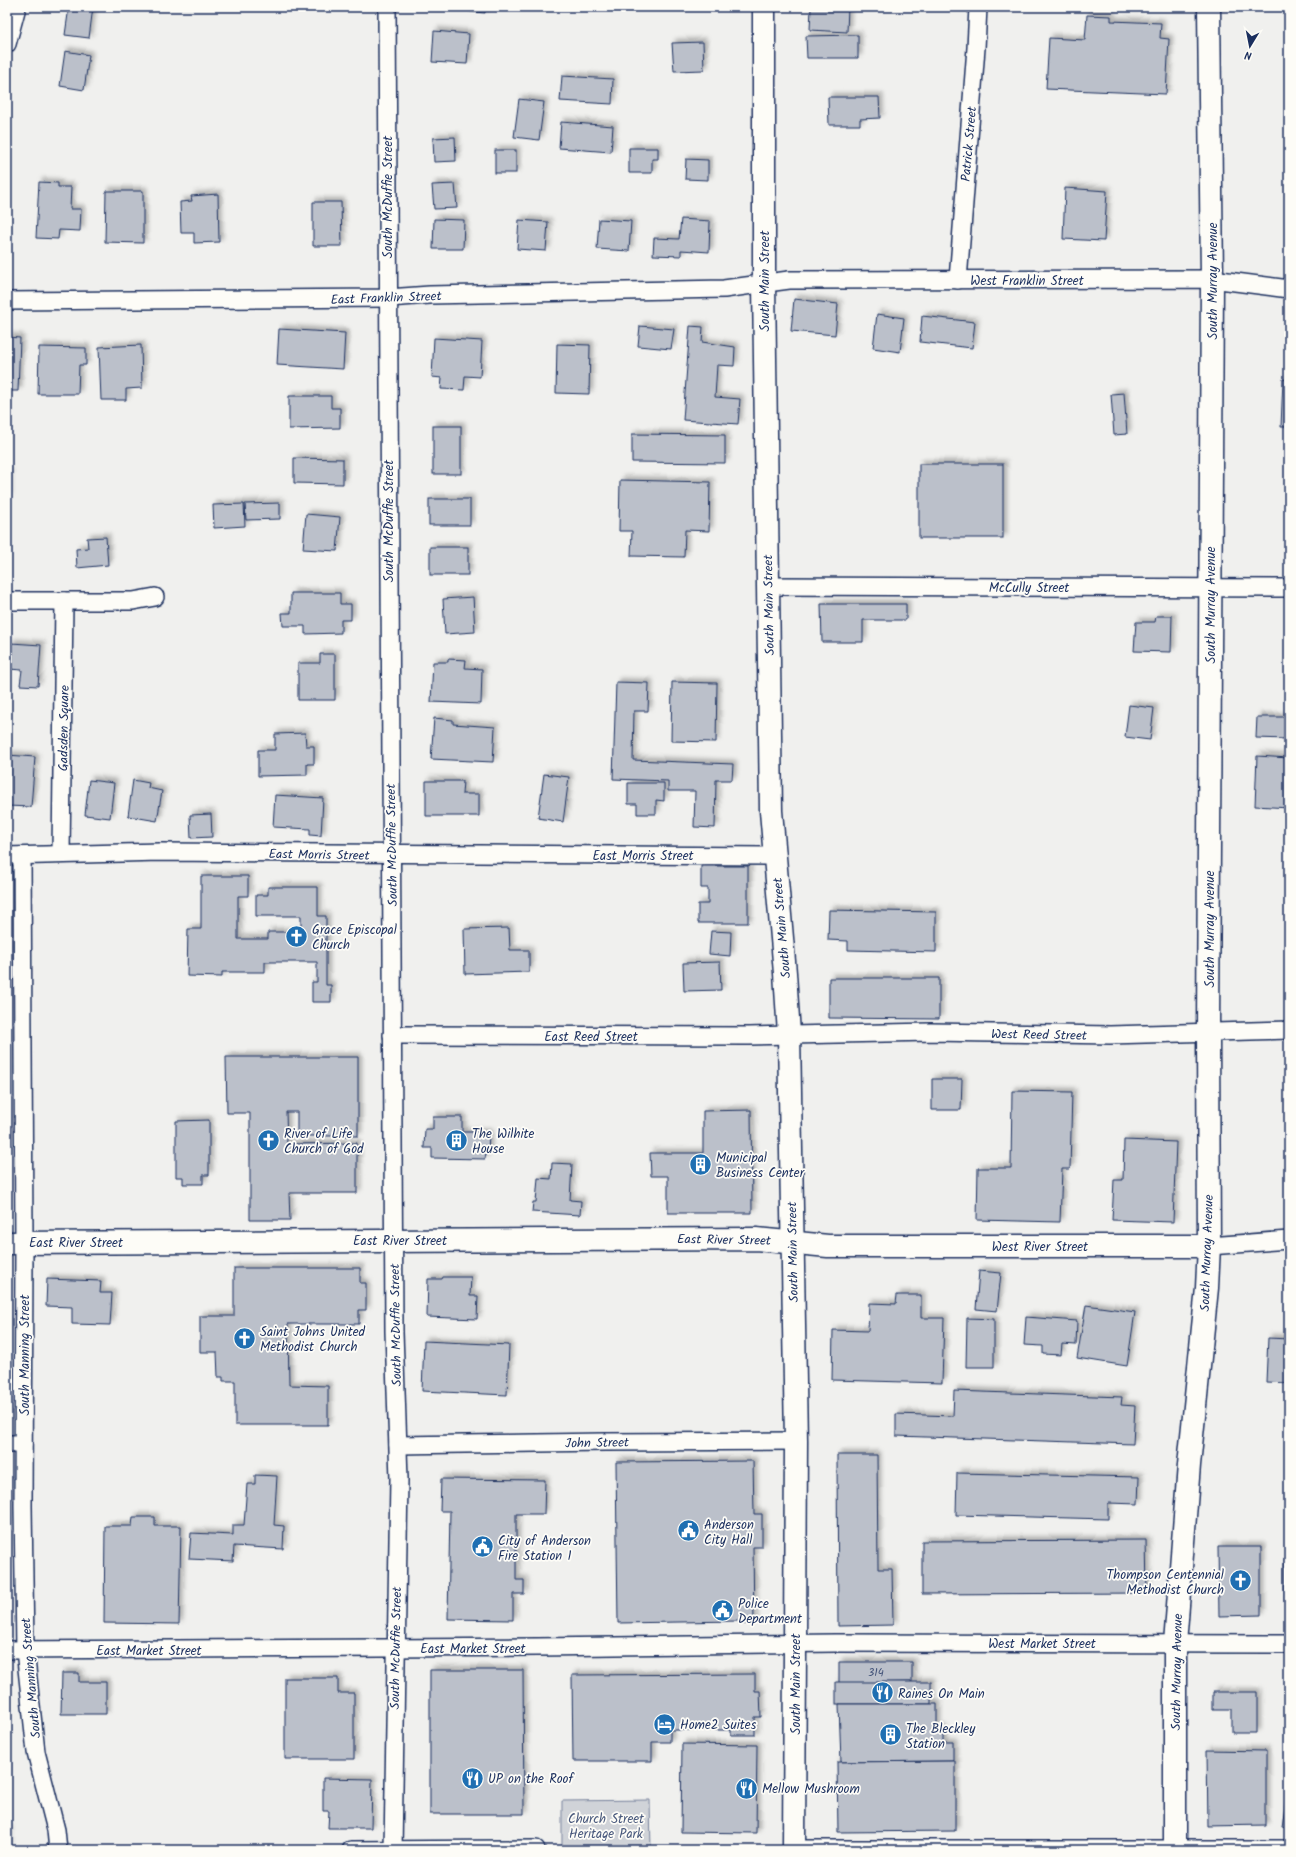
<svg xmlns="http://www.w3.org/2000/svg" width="1296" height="1857" viewBox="0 0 1296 1857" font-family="Kalam,sans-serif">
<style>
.green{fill:#d0d3d8;stroke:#76819b}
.building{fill:#bbc0ca;stroke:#1b2f5e;filter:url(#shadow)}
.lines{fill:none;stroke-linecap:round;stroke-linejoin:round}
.minor-casing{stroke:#1b2f5e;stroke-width:20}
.major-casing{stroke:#1b2f5e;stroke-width:25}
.minor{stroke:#fdfcf7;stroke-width:17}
.major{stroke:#fdfcf7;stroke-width:22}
.labels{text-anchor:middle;stroke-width:3.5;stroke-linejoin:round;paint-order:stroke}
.number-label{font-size:11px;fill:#435379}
.street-label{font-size:13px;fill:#1b2f5e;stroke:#fdfcf7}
.poi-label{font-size:13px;fill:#1b2f5e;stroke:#fdfcf7;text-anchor:start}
.park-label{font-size:13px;fill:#48587c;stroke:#fdfcf7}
</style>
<defs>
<filter id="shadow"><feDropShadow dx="3.5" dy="-3.5" stdDeviation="2" flood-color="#0004"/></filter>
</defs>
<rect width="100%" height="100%" fill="#f0f0ee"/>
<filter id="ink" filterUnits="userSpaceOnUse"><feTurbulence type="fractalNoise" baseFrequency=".025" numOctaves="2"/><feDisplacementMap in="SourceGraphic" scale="8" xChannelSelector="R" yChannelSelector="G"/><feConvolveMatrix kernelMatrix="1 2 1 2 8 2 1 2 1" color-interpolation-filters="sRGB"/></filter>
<g filter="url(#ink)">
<polygon class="green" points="650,1800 651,1850 562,1850 562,1801"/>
<g class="building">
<polygon points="69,7 93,7 89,38 65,35"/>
<polygon points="452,7 485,7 485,13 452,10"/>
<polygon points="811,7 848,7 847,32 810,30"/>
<polygon points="1087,15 1111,16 1111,21 1161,23 1160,38 1169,39 1166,94 1046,89 1049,38 1085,40"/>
<polygon points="434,31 469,34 467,64 432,62"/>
<polygon points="858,35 858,58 807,58 806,36"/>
<polygon points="703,42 704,70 674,71 672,43"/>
<polygon points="65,51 89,55 84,90 60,86"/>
<polygon points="562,76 613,79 612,104 560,101"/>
<polygon points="828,97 879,97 880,118 860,119 860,125 829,125"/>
<polygon points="519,99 544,102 539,140 514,137"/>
<polygon points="561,122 613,126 611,152 559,148"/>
<polygon points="455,137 456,161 434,162 433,138"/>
<polygon points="629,148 658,148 658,159 652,159 652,173 629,173"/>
<rect x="495" y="150" width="21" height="23"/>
<polygon points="686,159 708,160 708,180 685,179"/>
<polygon points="39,182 58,183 58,187 71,187 70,209 81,209 80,231 59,230 58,239 36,238"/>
<polygon points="455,184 457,208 434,209 432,185"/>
<polygon points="1065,188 1107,191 1104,241 1063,239"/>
<polygon points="106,191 143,191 143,243 105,242"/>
<polygon points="218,194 219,242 194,243 194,233 181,233 180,202 192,201 191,196"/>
<polygon points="313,202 341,202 342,246 313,246"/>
<polygon points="434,219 464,220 463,249 433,249"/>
<polygon points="599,219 631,221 629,251 597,249"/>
<polygon points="681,219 710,221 709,252 681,250 681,256 653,255 654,238 679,239"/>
<polygon points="519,220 548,222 546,251 517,249"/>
<polygon points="794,299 838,304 835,335 791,331"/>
<polygon points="877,314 904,318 900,352 873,348"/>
<polygon points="922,316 975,322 972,348 920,342"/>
<polygon points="640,326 674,329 671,349 638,346"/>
<polygon points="690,326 703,327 702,342 735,347 734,366 717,365 715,397 740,399 738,424 683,420"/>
<polygon points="279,329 345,333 343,369 277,365"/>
<polygon points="7,337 20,338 18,391 7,391"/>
<polygon points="434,338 482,341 480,377 465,376 464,390 441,389 442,378 432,377"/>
<polygon points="557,344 590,345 589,394 556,393"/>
<polygon points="141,345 142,388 126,389 126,400 101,400 99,347"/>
<polygon points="39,347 86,348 86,365 79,365 78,394 38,394"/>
<polygon points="1283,379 1289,380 1289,427 1281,427"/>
<polygon points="1124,393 1127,434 1114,435 1111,394"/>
<polygon points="289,396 331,396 331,408 340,408 340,428 289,429"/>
<rect x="433" y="426" width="28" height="48"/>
<polygon points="632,434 725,435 725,463 632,462"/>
<polygon points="294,458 343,459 343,484 294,483"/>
<rect x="919" y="464" width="84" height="74"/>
<rect x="7" y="472" width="1" height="25"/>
<polygon points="620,480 710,482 709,531 685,530 684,557 631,556 632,531 619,531"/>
<rect x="429" y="499" width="41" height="26"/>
<polygon points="280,503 280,519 246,520 245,504"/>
<polygon points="244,504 245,526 214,528 213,505"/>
<polygon points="306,514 340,517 337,551 303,549"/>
<polygon points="106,537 108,565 77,568 76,549 88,548 87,538"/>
<rect x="430" y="547" width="38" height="28"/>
<polygon points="291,593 340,593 340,604 351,604 351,620 341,620 341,633 305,634 305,626 283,626 282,613 291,613"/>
<polygon points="473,597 475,632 445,634 443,599"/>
<polygon points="821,604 906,604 906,620 863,620 863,642 822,642"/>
<polygon points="1156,616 1172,616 1171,652 1134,651 1136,622 1155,622"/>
<polygon points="11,643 41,645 38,686 20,685 22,670 9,669"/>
<polygon points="320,654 335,654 335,700 298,700 298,663 320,663"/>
<polygon points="448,659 466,660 465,668 482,669 481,704 431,702 433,662 448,662"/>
<polygon points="616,682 649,683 648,711 634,711 633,760 733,764 732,780 716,780 715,828 694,827 695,791 668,791 668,781 613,779"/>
<polygon points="672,682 717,683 716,742 671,741"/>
<polygon points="1129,705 1154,708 1150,740 1125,737"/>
<polygon points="1257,717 1287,717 1287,739 1256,738"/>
<polygon points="434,718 453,720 453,724 495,727 493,762 431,759"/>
<polygon points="305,733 306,746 314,746 314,764 307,764 307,775 258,776 258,750 275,750 275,734"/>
<polygon points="7,755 35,757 31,807 7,806"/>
<polygon points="1257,756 1289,758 1289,808 1255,806"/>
<polygon points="544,774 569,777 563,822 538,818"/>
<polygon points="89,780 114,783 110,818 85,815"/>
<polygon points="133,780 149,783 148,788 162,791 157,821 128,816"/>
<polygon points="426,781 463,781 462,794 479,794 479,816 426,816"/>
<polygon points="628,783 664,783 664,801 656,800 656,814 637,814 637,804 628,804"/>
<polygon points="275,795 323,798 321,836 310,835 310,829 273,827"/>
<polygon points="211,814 212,837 191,838 190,815"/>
<polygon points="701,866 748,866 748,923 698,923 698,904 708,904 708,888 701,888"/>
<polygon points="201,876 248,876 248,896 238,896 238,939 268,939 268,932 301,932 301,916 256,916 256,895 268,895 268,887 318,887 318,916 326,916 326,985 331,985 331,1002 312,1002 312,982 317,982 317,962 265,962 265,972 222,972 222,977 187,976 188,929 201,929"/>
<polygon points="829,910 936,912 936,952 848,950 848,941 828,940"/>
<polygon points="509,928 510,950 529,950 529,972 465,974 464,929"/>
<polygon points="711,931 731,932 730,956 709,954"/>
<polygon points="720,962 721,990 684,991 683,963"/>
<polygon points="829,978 939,978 939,1019 829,1018"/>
<polygon points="226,1057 358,1057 358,1136 297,1136 297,1112 286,1112 287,1144 357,1143 357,1193 289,1193 290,1220 250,1220 250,1113 227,1113"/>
<polygon points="932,1079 962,1079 961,1110 932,1110"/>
<polygon points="1012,1091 1072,1092 1070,1169 1062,1169 1060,1222 977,1220 978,1168 1011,1168"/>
<polygon points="751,1110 752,1213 668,1213 668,1176 651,1176 650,1153 703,1153 703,1111"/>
<polygon points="433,1117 462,1117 462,1132 489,1132 488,1153 486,1153 485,1159 432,1158 432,1148 424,1148 425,1129 433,1129"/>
<polygon points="209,1120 209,1175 203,1175 203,1184 183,1184 183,1177 176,1177 176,1121"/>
<polygon points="1124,1140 1176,1142 1173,1222 1112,1220 1114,1180 1123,1180"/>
<polygon points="1289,1151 1289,1192 1287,1192"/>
<polygon points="552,1163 572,1164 570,1200 581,1201 580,1215 532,1212 533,1202 536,1202 538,1178 551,1179"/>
<polygon points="234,1268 360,1268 360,1283 366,1283 366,1310 359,1310 359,1324 288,1324 289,1385 328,1386 328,1425 235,1425 235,1381 223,1381 223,1377 218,1377 217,1352 200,1352 200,1316 234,1316"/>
<polygon points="979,1271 1001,1273 997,1311 976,1309"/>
<polygon points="443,1277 471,1277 470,1296 478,1296 477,1319 427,1317 428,1279 442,1279"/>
<polygon points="47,1279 101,1281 100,1293 112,1293 110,1325 72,1324 72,1307 46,1306"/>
<polygon points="897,1295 921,1295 921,1318 944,1318 942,1383 832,1380 833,1330 868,1331 869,1303 896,1304"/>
<polygon points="1086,1305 1135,1312 1127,1366 1077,1358"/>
<polygon points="1026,1317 1077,1321 1076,1345 1062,1344 1061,1355 1043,1354 1043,1346 1024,1345"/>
<polygon points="967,1318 994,1319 994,1367 966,1367"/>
<polygon points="1268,1338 1289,1339 1289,1383 1266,1382"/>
<polygon points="424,1341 509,1345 507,1395 422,1391"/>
<polygon points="954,1391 1122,1397 1121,1405 1135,1406 1133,1444 896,1436 896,1414 953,1416"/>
<polygon points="837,1455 877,1455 878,1569 892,1569 893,1625 838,1626"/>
<polygon points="753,1461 754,1514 762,1514 762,1547 753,1547 754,1624 739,1624 739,1621 618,1623 616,1462"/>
<polygon points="957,1473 1139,1477 1138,1504 1108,1503 1108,1519 956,1515"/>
<polygon points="255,1475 277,1476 274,1525 284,1526 283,1549 234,1546 233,1561 189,1559 191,1533 233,1535 233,1525 244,1525 247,1484 255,1484"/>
<polygon points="441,1479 545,1480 544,1514 516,1514 516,1580 524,1580 524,1594 513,1594 513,1620 448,1619 450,1511 440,1511"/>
<polygon points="133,1517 155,1517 155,1526 181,1526 179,1624 104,1623 105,1526 132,1526"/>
<polygon points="1146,1540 1147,1593 922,1594 922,1541"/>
<polygon points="1218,1547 1261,1547 1261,1615 1219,1616"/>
<rect x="1285" y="1558" width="4" height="59"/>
<polygon points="839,1662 912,1662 912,1682 839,1683"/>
<polygon points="430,1670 523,1670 524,1814 430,1814"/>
<polygon points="62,1673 79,1673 79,1682 106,1682 106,1714 61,1714"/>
<polygon points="755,1674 755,1691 760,1691 761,1717 755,1717 755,1735 731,1735 731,1730 670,1730 670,1742 652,1742 652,1761 573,1761 572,1675"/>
<polygon points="285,1678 338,1678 338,1693 354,1693 354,1759 285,1759"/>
<rect x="836" y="1682" width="95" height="22"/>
<polygon points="1213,1692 1257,1692 1257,1733 1232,1733 1232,1710 1213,1710"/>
<polygon points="839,1704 937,1704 937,1729 943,1729 943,1742 953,1742 953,1761 841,1762"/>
<polygon points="682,1744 757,1745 756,1833 681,1832"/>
<polygon points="1207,1750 1266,1751 1266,1825 1208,1826"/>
<polygon points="955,1761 955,1831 838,1832 837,1762"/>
<polygon points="1289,1776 1289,1828 1282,1827"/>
<polygon points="323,1778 372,1779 371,1828 328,1828 329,1811 323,1811"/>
<rect x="7" y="1829" width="1" height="21"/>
</g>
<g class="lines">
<defs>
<g id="minor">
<polyline points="387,7 394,1332 399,1479 393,1850"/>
<polyline points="7,44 17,7"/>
<polyline points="958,280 976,48 978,7"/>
<polyline points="7,301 388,298 430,295 724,289 789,280 1212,279 1289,289"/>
<polyline points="768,586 1289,588"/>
<polyline points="7,601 133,601 155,597"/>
<polyline points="61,854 64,601"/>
<polyline points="7,856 160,852 775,856"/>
<polyline points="22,856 24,1243 23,1506 25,1650 36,1752 56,1830 58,1850"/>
<polyline points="392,1035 749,1036 931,1032 1110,1035 1289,1030"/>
<polyline points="1209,1246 1289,1240"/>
<polyline points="7,1444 23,1444"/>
<polyline points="398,1445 605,1442 796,1441"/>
<polyline points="7,1650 538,1647 835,1643 1289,1644"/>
<polyline points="794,1849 1289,1849"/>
<polyline points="351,1850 536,1849"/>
</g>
<g id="major">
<polyline points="764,7 764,283 771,811 785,973 789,1034 796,1441 794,1850"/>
<polyline points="7,1243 756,1239 828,1246 1209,1246"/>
<polyline points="1175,1850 1175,1644 1189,1465 1207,1288 1209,1246 1208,1033 1212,279 1209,7"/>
</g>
</defs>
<use href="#minor" class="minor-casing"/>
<use href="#major" class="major-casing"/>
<use href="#minor" class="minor"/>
<use href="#major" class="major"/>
</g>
</g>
<defs>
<symbol id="church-disc" viewBox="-11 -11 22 22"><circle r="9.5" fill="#1f6fb2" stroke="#fdfcf7"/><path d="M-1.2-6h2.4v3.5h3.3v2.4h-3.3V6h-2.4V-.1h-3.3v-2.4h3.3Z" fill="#fff"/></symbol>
<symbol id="building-disc" viewBox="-11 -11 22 22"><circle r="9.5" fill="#1f6fb2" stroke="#fdfcf7"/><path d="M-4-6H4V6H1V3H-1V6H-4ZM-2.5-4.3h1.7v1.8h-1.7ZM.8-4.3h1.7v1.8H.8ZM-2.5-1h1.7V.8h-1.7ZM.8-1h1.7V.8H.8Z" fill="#fff"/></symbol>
<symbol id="civic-disc" viewBox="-11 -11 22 22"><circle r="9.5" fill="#1f6fb2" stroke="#fdfcf7"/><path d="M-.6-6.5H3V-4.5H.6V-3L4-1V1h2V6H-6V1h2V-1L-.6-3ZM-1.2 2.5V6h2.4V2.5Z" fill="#fff"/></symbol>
<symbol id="restaurant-disc" viewBox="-11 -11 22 22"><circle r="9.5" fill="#1f6fb2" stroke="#fdfcf7"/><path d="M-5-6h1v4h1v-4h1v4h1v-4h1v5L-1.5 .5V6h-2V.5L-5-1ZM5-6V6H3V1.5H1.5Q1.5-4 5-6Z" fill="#fff"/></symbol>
<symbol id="hotel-disc" viewBox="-11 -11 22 22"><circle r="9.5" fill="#1f6fb2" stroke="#fdfcf7"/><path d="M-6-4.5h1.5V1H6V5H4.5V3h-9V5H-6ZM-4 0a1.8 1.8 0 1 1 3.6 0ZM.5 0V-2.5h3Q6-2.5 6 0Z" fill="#fff"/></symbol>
</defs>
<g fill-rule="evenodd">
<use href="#church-disc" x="284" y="924" width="25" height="25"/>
<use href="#church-disc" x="256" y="1128" width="25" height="25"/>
<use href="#building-disc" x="444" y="1128" width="25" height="25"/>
<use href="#building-disc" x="688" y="1152" width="25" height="25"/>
<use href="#church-disc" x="232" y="1326" width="25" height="25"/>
<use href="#civic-disc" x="676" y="1518" width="25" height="25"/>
<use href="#civic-disc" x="470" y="1534" width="25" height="25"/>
<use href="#church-disc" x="1228" y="1568" width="25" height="25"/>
<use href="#civic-disc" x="710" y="1598" width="25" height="25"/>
<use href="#restaurant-disc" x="870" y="1680" width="25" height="25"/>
<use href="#hotel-disc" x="652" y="1712" width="25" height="25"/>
<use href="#building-disc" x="878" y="1722" width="25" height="25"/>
<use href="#restaurant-disc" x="460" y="1766" width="25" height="25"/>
<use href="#restaurant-disc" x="734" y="1776" width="25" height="25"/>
</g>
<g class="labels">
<g class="number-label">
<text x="876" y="1676">314</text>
</g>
<g class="street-label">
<text transform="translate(968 144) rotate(-85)" y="5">Patrick Street</text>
<text transform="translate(387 197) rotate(-90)" y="5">South McDuffie Street</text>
<text x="1027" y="285">West Franklin Street</text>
<text transform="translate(764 281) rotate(-90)" y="5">South Main Street</text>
<text transform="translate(1212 281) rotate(-90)" y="5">South Murray Avenue</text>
<text transform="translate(386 297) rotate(-2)" y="5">East Franklin Street</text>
<text transform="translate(388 521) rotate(-90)" y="5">South McDuffie Street</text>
<text x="1029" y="592">McCully Street</text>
<text transform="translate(768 605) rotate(-91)" y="5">South Main Street</text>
<text transform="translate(1210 605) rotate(-90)" y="5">South Murray Avenue</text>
<text transform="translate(63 728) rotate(-89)" y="5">Gadsden Square</text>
<text transform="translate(391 845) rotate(-91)" y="5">South McDuffie Street</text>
<text transform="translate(319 854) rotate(1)" y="5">East Morris Street</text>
<text x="643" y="860">East Morris Street</text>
<text transform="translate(781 928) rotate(-95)" y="5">South Main Street</text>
<text transform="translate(1209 929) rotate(-90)" y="5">South Murray Avenue</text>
<text transform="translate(1039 1034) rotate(1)" y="5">West Reed Street</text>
<text x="591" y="1041">East Reed Street</text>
<text transform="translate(724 1239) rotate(1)" y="5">East River Street</text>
<text x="400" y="1245">East River Street</text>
<text x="76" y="1247">East River Street</text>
<text x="1040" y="1251">West River Street</text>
<text transform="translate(792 1252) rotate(-91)" y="5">South Main Street</text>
<text transform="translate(1206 1253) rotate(-88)" y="5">South Murray Avenue</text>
<text transform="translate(395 1325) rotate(-91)" y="5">South McDuffie Street</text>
<text transform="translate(24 1355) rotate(-90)" y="5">South Manning Street</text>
<text transform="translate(597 1442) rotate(-1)" y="5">John Street</text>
<text x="1042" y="1648">West Market Street</text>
<text transform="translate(395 1648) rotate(-89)" y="5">South McDuffie Street</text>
<text x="473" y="1653">East Market Street</text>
<text x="149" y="1655">East Market Street</text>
<text transform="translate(1176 1672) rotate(-89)" y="5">South Murray Avenue</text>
<text transform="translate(30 1678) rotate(-95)" y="5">South Manning Street</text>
<text transform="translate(795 1684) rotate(-90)" y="5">South Main Street</text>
</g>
<g class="poi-label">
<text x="312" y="934">Grace Episcopal<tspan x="312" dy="15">Church</tspan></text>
<text x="284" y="1138">River of Life<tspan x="284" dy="15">Church of God</tspan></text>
<text x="472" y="1138">The Wilhite<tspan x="472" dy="15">House</tspan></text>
<text x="716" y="1162">Municipal<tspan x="716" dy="15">Business Center</tspan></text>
<text x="260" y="1336">Saint Johns United<tspan x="260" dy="15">Methodist Church</tspan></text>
<text x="704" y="1529">Anderson<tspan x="704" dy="15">City Hall</tspan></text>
<text x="498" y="1545">City of Anderson<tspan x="498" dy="15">Fire Station 1</tspan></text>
<text x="1224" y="1579" text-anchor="end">Thompson Centennial<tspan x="1224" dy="15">Methodist Church</tspan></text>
<text x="738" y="1608">Police<tspan x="738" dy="15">Department</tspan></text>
<text x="898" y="1698">Raines On Main</text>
<text x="680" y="1729">Home2 Suites</text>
<text x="906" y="1733">The Bleckley<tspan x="906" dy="15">Station</tspan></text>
<text x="488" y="1783">UP on the Roof</text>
<text x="762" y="1793">Mellow Mushroom</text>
</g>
<g class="park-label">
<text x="606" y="1823">Church Street<tspan x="606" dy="15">Heritage Park</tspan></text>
</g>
</g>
<rect width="1296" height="1857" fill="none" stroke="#fdfcf7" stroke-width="24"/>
<rect x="12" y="12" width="1272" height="1833" fill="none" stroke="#1b2f5e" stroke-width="1.5" filter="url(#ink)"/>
<g transform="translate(1250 46) rotate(190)" stroke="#fdfcf7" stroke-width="3" paint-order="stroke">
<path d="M0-3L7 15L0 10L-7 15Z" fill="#1b2f5e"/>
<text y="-6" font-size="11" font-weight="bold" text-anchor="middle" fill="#1b2f5e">N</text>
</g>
</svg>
